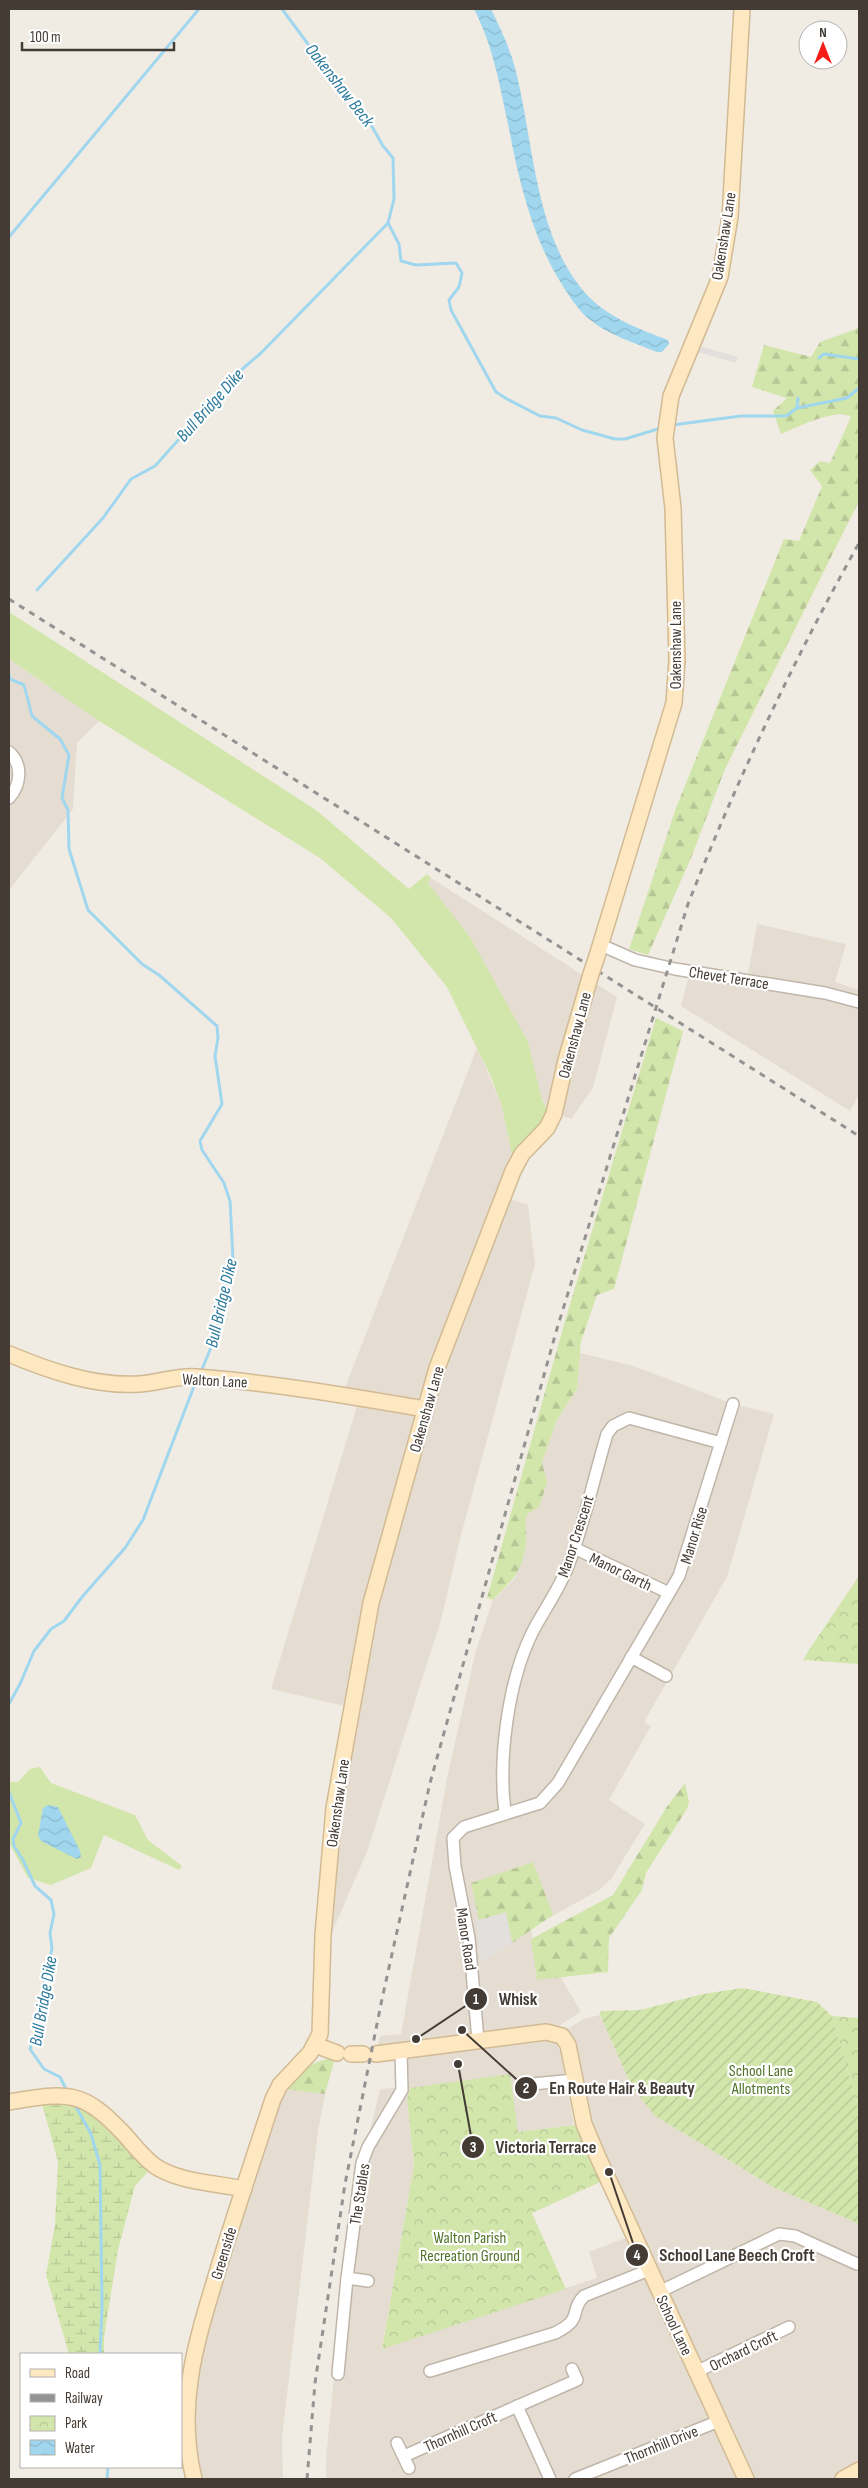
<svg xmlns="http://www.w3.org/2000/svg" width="868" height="2488" viewBox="0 0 868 2488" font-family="'Sofia Sans Condensed',sans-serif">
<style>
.residential{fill:#e5ddd2}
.grass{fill:#d2e6ac}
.forest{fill:url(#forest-firs)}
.wetland{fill:url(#wetland-marsh)}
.park{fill:url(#park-crowns)}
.garden{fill:url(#garden-furrows)}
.parking{fill:#e2dfdc}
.water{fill:url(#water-waves)}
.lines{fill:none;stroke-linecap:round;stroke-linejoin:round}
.stream{stroke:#a0d7ee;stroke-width:3}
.street-casing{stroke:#c0b5a9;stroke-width:14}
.secondary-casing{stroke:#d1ba94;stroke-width:18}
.street{stroke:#fff;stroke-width:11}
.secondary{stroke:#fde8c1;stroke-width:15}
.rail{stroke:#939393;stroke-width:3;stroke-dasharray:6 6;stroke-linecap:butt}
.secondary-bridge-casing{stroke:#d1ba94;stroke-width:18;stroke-linecap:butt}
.secondary-bridge{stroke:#fde8c1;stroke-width:15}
.labels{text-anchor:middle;stroke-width:4.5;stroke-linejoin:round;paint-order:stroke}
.street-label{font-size:16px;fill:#433b34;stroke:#fff}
.park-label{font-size:16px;fill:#4e7329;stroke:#fff}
.water-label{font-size:18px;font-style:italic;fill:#2d7a9c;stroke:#fff}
.leader{fill:none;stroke:#433b34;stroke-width:2}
.callout-dot{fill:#433b34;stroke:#fff;stroke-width:2}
.mark-label{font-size:15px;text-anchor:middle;font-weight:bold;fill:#fff}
.callout-label{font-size:18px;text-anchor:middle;font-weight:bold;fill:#433b34;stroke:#fff;stroke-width:4.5;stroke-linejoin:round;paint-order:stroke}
</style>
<defs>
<pattern id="forest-firs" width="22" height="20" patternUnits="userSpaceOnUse" patternTransform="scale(1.25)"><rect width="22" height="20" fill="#d2e6ac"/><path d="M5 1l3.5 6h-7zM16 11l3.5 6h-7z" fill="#b6c695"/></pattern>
<pattern id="wetland-marsh" width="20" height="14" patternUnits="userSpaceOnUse" patternTransform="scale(1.25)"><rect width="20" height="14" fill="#d2e6ac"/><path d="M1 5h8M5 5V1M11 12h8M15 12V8" fill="none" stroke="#b6c695"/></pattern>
<pattern id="park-crowns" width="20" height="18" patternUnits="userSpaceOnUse" patternTransform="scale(1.25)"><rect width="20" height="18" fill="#d2e6ac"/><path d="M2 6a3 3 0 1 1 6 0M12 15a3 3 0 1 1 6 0" fill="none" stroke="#b6c695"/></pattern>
<pattern id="garden-furrows" width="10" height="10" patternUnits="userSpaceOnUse" patternTransform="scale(1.25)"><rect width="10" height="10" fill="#d2e6ac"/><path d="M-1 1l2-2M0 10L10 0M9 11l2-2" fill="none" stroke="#b6c695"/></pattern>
<pattern id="water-waves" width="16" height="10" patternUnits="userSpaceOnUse" patternTransform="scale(1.25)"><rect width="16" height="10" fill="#a0d7ee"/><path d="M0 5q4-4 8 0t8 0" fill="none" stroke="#8bb9cd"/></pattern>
</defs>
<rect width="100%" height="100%" fill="#f1ece3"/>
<g class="residential">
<polygon points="9,659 99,721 77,743 73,809 9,890"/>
<polygon points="431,878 617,997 593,1088 571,1119 548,1110 428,882"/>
<polygon points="757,924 846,944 835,982 859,990 859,1094 850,1111 681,1006 691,967 748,974"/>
<polygon points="477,1048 502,1106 513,1160 519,1177 511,1199 528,1205 535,1264 461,1535 441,1620 367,1852 329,1939 348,1762 361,1710 271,1689 357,1406 339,1403"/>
<polygon points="580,1353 634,1366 733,1404 774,1414 727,1577 644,1722 651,1726 609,1800 645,1824 611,1879 599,1890 531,1928 537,1979 560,1976 581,2012 555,2028 377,2050 380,2036 401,2034 447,1778 476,1650 493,1600 515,1578 526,1538 525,1523 527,1514 547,1482 542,1462 547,1446 557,1420 577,1389"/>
<polygon points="600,2015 632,2087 655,2116 773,2187 859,2224 859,2463 831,2479 750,2479 589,2120 565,2031 583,2019"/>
<polygon points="509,2041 510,2046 547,2041 557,2044 560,2050 574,2125 518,2132 407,2099 414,2165 382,2348 597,2278 589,2252 633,2235 746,2479 326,2479 326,2458 346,2256 363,2139 368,2140 380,2089 396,2088 397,2060 410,2055"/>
<polygon points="284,2089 325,2094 318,2131 282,2437 283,2479 201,2479 194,2440 193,2417 204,2337 220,2274"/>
</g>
<g class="grass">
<polygon points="9,612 316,810 409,889 427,874 431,878 428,883 470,937 528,1042 542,1100 548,1110 539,1126 513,1160 502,1106 490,1075 447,987 391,918 320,858 99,721 9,659"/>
<polygon points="40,1767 51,1783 135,1815 148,1840 182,1866 179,1870 104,1835 91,1868 51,1885 28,1878 9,1843 9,1782 18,1782 30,1769"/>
</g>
<g class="forest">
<path d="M859 328V501L725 769 691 858 648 955 629 949 676 808 784 539 799 541 822 486 810 470 820 461 830 463 851 417C836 407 797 428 781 434L773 411 787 398 752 387 764 345 811 357 820 342Z"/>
<path d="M656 1018 683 1031 614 1289 597 1295 581 1341 577 1389 557 1420 542 1462 547 1482 539 1507 527 1514C524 1524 527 1531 526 1541 522 1574 514 1577 493 1600L487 1598 565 1321Z"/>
<polygon points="685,1783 689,1802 687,1809 646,1873 642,1890 609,1938 608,1972 537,1980 531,1939 613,1895 666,1808"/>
<polygon points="533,1862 553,1915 512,1943 506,1913 479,1920 471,1883"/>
<path d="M335 2058 325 2094 284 2089C300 2074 312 2059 335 2058Z"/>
</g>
<polygon class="wetland" points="40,2097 81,2098 154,2165 135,2186 118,2250 104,2337 104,2354 69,2354 46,2275 55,2225 58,2161"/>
<g class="park">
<polygon points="859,1576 859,1664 803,1660 809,1650"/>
<polygon points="832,2016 859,2018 859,2110"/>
<polygon points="510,2074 518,2132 584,2124 607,2179 532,2213 566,2289 382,2349 414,2165 407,2099 410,2088"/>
</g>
<polygon class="garden" points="742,1988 817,2002 832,2016 859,2110 859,2224 773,2187 655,2116 632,2087 600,2015 601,2011 640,2010 703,1994"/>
<g class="parking">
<polygon points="692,344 738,357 736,363 690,350"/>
<polygon points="506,1912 512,1943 480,1962 476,1921"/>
</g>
<g class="water">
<path d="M474 9H491C501 30 512 52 517 76 534 146 536 242 589 297 610 318 641 330 668 340L669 344 662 352H657C635 343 608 335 589 319 578 310 569 296 561 283 532 237 519 181 509 129 500 87 494 48 474 9Z"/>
<polygon points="48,1805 58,1807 80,1851 81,1857 77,1859 41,1841 38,1835 43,1808"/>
</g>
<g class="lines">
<g class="stream">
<polyline points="388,223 399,244 401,261 416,265 456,263 462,273 459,287 449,300 451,310 496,392 507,399 540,416 556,418 582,430 615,439 625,439 661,428"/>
<polyline points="9,237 199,9"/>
<polyline points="819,358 824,354 859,359"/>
<polyline points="797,408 798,398"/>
<polyline points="672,425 741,416 786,416 797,408 847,398 859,388"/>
<polyline points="37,590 103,518 131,479 155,466 240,371 261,353 388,223 394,199 393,158 383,146 362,109 339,86 282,9"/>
<polyline points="9,674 10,679 24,685 32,716 60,739 69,755 62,798 68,810 69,849 88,910 142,964 159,975 217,1026 218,1038 215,1056 222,1104 200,1141 202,1150 224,1183 230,1201 233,1259 227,1270 215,1338 200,1374"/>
<polyline points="9,1704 20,1684 34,1651 51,1629 64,1621 82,1597 125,1548 143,1520 196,1381"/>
<polyline points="9,1792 21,1823 13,1839 14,1846 23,1860 35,1886 51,1900 54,1914 50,1933 52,1949 45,1977 38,2025 30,2049 44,2069 60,2077 67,2091"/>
<polyline points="74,2103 91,2134 100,2165 102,2307 100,2354"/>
<polyline points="107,2479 108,2467"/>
</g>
<defs>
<g id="street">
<path d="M9 752C23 764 21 785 9 798"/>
<polyline points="601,945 635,960 675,969 825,993 859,1002"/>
<polyline points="574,1548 669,1593"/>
<polyline points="631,1657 666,1676"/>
<path d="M505 1812C498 1759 508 1682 532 1633 543 1611 559 1590 568 1566 584 1524 594 1478 607 1434L613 1426 629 1418 721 1443"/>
<polyline points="478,2040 469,1938 455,1866 453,1838 464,1827 540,1803 558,1783 679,1576 733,1404"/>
<polyline points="532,2084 575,2080"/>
<polyline points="347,2278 368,2281"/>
<polyline points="659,2292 779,2234 795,2236 857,2264"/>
<path d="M430 2371 555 2333C585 2318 568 2312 584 2296L649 2270"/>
<polyline points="696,2372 789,2327"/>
<polyline points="338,2374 347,2278 362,2163 368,2147 402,2090 401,2052"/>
<polyline points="517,2406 550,2479"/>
<polyline points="397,2443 409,2468"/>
<polyline points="404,2456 577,2380 572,2369"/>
<polyline points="575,2479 719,2421"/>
</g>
<g id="secondary">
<polyline points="597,956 674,703 677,660 673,508 665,438 671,396 720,277 730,217 742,9"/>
<path d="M9 1354C50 1371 95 1387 140 1384 159 1383 177 1375 197 1377 273 1383 349 1396 425 1409"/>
<polyline points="315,2045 337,2053"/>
<polyline points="351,2054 363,2054"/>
<polyline points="376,2054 546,2032 562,2036 568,2045 584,2124 597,2155 746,2479"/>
<path d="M9 2102C68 2092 82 2089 125 2135 134 2145 144 2158 155 2166 178 2182 216 2183 244 2189"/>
<path d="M194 2479C175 2401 198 2337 220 2263 237 2208 255 2154 273 2099L280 2085 310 2053 320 2034 323 1935 334 1808 371 1603 437 1368 513 1171 522 1154 547 1128 554 1114 566 1060 591 974"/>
<polyline points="843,2479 859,2470"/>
</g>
</defs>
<use href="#street" class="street-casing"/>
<use href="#secondary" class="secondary-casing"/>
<use href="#street" class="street"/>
<use href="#secondary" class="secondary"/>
<g class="rail">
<polyline points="9,599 859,1136"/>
<path d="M307 2479 315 2383 345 2184 382 1999 430 1783 556 1332 688 904C737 780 794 659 859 543"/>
</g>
<defs>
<polyline id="secondary-bridge" points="591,974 597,956"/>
</defs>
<use href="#secondary-bridge" class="secondary-bridge-casing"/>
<use href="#secondary-bridge" class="secondary-bridge"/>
</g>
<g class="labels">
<g class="street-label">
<text transform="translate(723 236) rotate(-81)" y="6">Oakenshaw Lane</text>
<text transform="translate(675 645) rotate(-90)" y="6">Oakenshaw Lane</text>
<text transform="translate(729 977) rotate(9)" y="6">Chevet Terrace</text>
<text transform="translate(574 1035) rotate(-75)" y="6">Oakenshaw Lane</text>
<text transform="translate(215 1380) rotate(3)" y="6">Walton Lane</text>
<text transform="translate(426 1409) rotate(-74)" y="6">Oakenshaw Lane</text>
<text transform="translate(693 1535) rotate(-73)" y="6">Manor Rise</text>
<text transform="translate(575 1536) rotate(-72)" y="6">Manor Crescent</text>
<text transform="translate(621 1571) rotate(26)" y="6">Manor Garth</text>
<text transform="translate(337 1803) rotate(-82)" y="6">Oakenshaw Lane</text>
<text transform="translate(467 1939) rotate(81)" y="6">Manor Road</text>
<text transform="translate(359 2194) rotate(-81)" y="6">The Stables</text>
<text transform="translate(223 2253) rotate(-73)" y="6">Greenside</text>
<text transform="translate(675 2325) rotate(65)" y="6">School Lane</text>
<text transform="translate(743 2350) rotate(-26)" y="6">Orchard Croft</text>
<text transform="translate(460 2431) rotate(-24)" y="6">Thornhill Croft</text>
<text transform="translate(661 2444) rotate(-22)" y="6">Thornhill Drive</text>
</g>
<g class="park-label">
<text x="761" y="2076">School Lane<tspan x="761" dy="18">Allotments</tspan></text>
<text x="470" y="2243">Walton Parish<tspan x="470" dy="18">Recreation Ground</tspan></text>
</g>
<g class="water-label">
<text transform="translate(340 85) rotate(52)" y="6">Oakenshaw Beck</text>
<text transform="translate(210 405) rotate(-48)" y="6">Bull Bridge Dike</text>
<text transform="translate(221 1303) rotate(-77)" y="6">Bull Bridge Dike</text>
<text transform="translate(43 2001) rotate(-80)" y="6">Bull Bridge Dike</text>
</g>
</g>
<path class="leader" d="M416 2039L476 1999M462 2030L526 2088M458 2064L473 2147M609 2172L637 2255"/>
<g class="callout-dot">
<circle cx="416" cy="2039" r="5"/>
<circle cx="462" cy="2030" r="5"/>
<circle cx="458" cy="2064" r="5"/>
<circle cx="609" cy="2172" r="5"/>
<circle cx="476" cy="1999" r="12"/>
<circle cx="526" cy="2088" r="12"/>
<circle cx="473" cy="2147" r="12"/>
<circle cx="637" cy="2255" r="12"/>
</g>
<g class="mark-label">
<text x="476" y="2004">1</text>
<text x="526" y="2093">2</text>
<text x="473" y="2152">3</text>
<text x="637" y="2260">4</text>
</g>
<g class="callout-label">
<text x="518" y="2005">Whisk</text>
<text x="622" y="2094">En Route Hair &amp; Beauty</text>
<text x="546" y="2153">Victoria Terrace</text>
<text x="737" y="2261">School Lane Beech Croft</text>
</g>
<rect width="868" height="2488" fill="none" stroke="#433b34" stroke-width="20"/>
<rect x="20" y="2353" width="162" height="115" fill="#ffffff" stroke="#b4b1ae"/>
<rect x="30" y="2369" width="25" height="8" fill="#fde8c1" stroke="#b4b1ae"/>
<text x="65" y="2378" font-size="15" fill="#433b34">Road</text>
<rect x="30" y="2394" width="25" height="8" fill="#939393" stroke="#b4b1ae"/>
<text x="65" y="2403" font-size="15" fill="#433b34">Railway</text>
<rect x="30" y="2416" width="25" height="15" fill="url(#park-crowns)" stroke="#b4b1ae"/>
<text x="65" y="2428" font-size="15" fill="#433b34">Park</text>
<rect x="30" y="2440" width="25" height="15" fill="url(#water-waves)" stroke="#b4b1ae"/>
<text x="65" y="2453" font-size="15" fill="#433b34">Water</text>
<g transform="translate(823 45)"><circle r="24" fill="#ffffff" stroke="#b4b1ae"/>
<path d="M0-4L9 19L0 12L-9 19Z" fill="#f61d16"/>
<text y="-8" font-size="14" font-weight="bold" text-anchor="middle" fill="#433b34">N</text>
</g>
<path d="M22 42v8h152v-8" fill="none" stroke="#433b34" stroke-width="2.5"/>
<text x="30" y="42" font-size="15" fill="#433b34" stroke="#ffffff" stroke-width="4" paint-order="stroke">100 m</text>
</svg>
